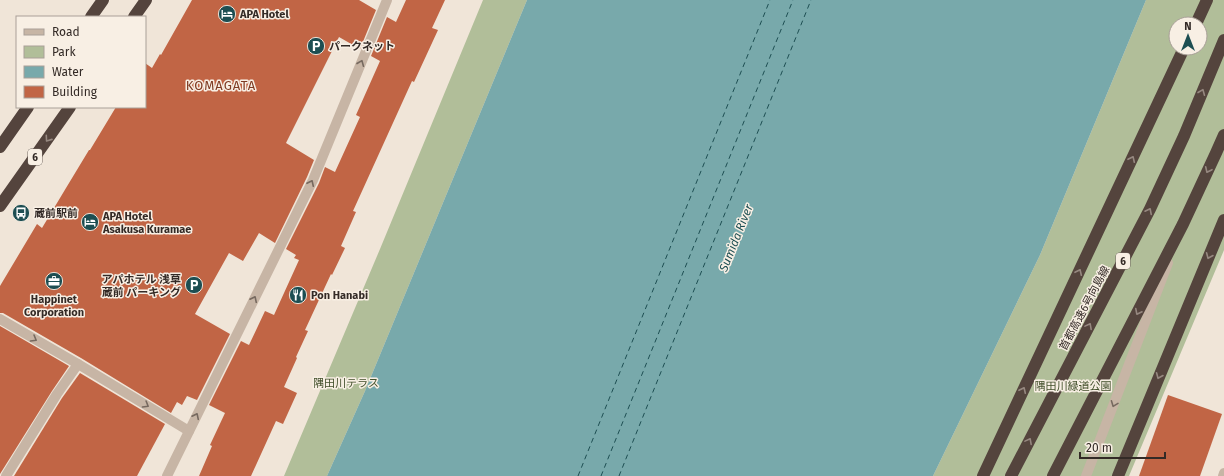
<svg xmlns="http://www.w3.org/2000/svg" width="1224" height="476" viewBox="0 0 1224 476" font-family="'Fira Sans','Noto Sans JP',sans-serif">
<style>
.green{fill:#b1be99;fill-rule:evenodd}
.water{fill:#78a9ab}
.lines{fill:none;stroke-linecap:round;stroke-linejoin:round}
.ferry{stroke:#1d4e52;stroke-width:1;stroke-dasharray:5 4;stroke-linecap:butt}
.building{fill:#c16545}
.lane{stroke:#c7b5a5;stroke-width:10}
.street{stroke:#c7b5a5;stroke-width:10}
.highway{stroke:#54443d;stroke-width:12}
.oneway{stroke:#76695f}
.oneway2{stroke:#968880}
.labels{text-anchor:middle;stroke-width:3;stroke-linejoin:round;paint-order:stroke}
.shield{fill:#f8efe4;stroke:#6e655f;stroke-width:1}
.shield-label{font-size:10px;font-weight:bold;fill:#332a26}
.poi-label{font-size:11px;font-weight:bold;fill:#332a26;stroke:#f8efe4;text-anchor:start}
.street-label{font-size:11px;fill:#332a26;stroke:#f8efe4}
.park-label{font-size:11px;fill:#42502b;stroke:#f8efe4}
.water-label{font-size:12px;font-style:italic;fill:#1d4e52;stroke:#f8efe4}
.quarter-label{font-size:13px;letter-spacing:1px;fill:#7e3a22;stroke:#f8efe4}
</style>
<rect width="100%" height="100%" fill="#f0e5d8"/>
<g class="green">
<polygon points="483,0 527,0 365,391 327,476 284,476 380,249"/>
<path d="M1146 0H1224V250L1129 476H933L1040 255ZM1176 24H1200V48H1176Z"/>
</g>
<polygon class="water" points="527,0 1146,0 1040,255 933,476 327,476 365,391"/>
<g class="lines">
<g class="ferry">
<polyline points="578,476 770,0"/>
<polyline points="601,476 793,0"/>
<polyline points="619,476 811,0"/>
</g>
</g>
<g class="building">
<polygon points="192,0 359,0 376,10 360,49 339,37 286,143 314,160 307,177 275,243 259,233 243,261 229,253 195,314 230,334 197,400 187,396 182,405 177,402 171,413 81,358 3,313 0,313 0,286 37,224 42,228 66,188 89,150 90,150 116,107 145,107 145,63 152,68 160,54 161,55"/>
<polygon points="406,0 445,0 432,28 438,30 414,82 412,81 353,211 356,212 341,246 345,248 332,275 331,274 305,330 308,331 296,357 297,358 284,387 297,393 283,424 276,421 251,476 199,476 212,446 210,445 225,413 209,405 241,341 249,345 265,311 274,315 299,260 294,258 296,255 286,249 319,183 325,167 335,172 360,117 356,115 380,61 371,56 387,17 396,22"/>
<polygon points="0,326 69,366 52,391 0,474"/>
<polygon points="80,373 165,424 137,476 14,476 62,398"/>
<polygon points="1168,395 1222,414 1200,476 1139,476"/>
</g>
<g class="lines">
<polyline class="lane" points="1086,476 1168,263"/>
<g class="street">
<polyline points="0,319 78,364 189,431"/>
<polyline points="6,476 57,394 78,364"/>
<polyline points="167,476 313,180 387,0"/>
<polyline points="1223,476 1224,473"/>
</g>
<g class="highway">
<polyline points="91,17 103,0"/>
<polyline points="134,17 146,0"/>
<polyline points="1196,24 1207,0"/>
<polyline points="0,147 28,107"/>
<polyline points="0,206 70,107"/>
<polyline points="983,476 1184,48"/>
<polyline points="1011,476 1150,209 1184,136 1224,40"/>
<polyline points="1053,476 1183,224 1216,153 1224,135"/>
<polyline points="1118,476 1224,220"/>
</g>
</g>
<defs><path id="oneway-chevron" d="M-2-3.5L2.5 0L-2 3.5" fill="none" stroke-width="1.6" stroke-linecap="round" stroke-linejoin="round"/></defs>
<g class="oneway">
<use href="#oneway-chevron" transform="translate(361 63) rotate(-68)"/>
<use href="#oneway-chevron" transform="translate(311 183) rotate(-65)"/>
<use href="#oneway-chevron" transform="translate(254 299) rotate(-64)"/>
<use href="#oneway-chevron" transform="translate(34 339) rotate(30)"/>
<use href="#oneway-chevron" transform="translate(1114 404) rotate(111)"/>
<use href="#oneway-chevron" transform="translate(146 405) rotate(31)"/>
<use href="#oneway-chevron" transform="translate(196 416) rotate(-64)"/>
</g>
<g class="oneway2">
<use href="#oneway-chevron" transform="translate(1202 92) rotate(-68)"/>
<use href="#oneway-chevron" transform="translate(48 139) rotate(125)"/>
<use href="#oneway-chevron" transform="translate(1132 159) rotate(-65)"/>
<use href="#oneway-chevron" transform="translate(1208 170) rotate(115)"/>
<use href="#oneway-chevron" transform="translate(1149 211) rotate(-63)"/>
<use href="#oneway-chevron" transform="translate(1209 256) rotate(113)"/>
<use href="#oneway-chevron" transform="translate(1079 272) rotate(-65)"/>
<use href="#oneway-chevron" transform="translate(1138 312) rotate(117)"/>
<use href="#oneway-chevron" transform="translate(1089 326) rotate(-62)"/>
<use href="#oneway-chevron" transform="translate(1159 376) rotate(113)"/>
<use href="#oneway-chevron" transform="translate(1023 390) rotate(-65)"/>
<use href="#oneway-chevron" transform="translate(1029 441) rotate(-62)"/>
</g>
<defs>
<symbol id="hotel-disc" viewBox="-11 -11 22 22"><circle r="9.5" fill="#1d4e52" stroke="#f8efe4"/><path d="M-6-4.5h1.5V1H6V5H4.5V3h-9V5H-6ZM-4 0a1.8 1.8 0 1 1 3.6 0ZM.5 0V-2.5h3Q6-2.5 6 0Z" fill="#fff"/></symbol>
<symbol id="parking-disc" viewBox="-11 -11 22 22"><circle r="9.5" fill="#1d4e52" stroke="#f8efe4"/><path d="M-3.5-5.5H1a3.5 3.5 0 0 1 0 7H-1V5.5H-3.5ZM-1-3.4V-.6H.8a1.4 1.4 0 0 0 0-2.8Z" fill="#fff"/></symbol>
<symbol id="bus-disc" viewBox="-11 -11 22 22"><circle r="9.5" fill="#1d4e52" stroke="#f8efe4"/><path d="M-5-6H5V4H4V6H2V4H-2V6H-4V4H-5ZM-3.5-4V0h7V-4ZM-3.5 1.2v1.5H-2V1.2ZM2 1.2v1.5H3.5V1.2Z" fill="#fff"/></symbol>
<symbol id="office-disc" viewBox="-11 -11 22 22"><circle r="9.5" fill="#1d4e52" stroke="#f8efe4"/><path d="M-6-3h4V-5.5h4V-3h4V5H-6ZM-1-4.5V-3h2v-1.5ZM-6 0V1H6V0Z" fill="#fff"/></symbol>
<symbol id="restaurant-disc" viewBox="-11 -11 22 22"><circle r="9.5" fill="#1d4e52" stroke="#f8efe4"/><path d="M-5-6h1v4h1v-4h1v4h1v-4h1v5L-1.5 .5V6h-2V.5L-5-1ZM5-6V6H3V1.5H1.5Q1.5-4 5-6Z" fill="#fff"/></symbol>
</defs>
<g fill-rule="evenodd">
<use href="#hotel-disc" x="217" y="4" width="20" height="20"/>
<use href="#parking-disc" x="306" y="36" width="20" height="20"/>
<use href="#bus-disc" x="11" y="203" width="20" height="20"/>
<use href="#hotel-disc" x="80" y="212" width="20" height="20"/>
<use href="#office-disc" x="44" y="271" width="20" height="20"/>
<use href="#parking-disc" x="184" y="275" width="20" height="20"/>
<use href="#restaurant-disc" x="288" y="285" width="20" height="20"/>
</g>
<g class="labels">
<g class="shield">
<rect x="28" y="149" width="14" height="16" rx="3"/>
<rect x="1116" y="253" width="14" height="16" rx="3"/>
</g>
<g class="shield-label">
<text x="35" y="161">6</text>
<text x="1123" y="265">6</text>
</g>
<g class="poi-label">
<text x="240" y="18">APA Hotel</text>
<text x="329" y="50">パークネット</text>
<text x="34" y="217">蔵前駅前</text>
<text x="103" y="220">APA Hotel<tspan x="103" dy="13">Asakusa Kuramae</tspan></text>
<text x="181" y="283" text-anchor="end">アパホテル 浅草<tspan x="181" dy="13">蔵前 パーキング</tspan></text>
<text x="311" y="299">Pon Hanabi</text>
<text x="54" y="303" text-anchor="middle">Happinet<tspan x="54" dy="13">Corporation</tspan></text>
</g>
<g class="street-label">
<text transform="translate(1084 308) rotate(-62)" y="4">首都高速6号向島線</text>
</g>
<g class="park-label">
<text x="346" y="387">隅田川テラス</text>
<text x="1073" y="390">隅田川緑道公園</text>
</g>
<g class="water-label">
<text transform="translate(736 238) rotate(-68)" y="4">Sumida River</text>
</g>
<g class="quarter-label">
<text x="221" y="90">KOMAGATA</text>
</g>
</g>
<rect x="16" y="16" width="130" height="92" fill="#f8efe4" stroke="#a9a098"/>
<rect x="24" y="29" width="20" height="6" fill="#c7b5a5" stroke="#a9a098"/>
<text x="52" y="36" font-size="12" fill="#332a26">Road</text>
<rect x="24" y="46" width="20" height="12" fill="#b1be99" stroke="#a9a098"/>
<text x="52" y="56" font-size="12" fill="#332a26">Park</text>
<rect x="24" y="66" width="20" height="12" fill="#78a9ab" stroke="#a9a098"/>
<text x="52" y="76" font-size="12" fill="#332a26">Water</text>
<rect x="24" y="86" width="20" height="12" fill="#c16545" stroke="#a9a098"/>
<text x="52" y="96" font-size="12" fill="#332a26">Building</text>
<g transform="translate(1188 36)"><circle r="19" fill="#f8efe4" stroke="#a9a098"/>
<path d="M0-3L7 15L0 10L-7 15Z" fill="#1d4e52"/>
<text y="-6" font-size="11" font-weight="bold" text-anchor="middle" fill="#332a26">N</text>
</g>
<path d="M1080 452v6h85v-6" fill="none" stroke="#332a26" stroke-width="2"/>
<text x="1086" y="452" font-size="12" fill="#332a26" stroke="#f8efe4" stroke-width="3" paint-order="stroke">20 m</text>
</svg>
